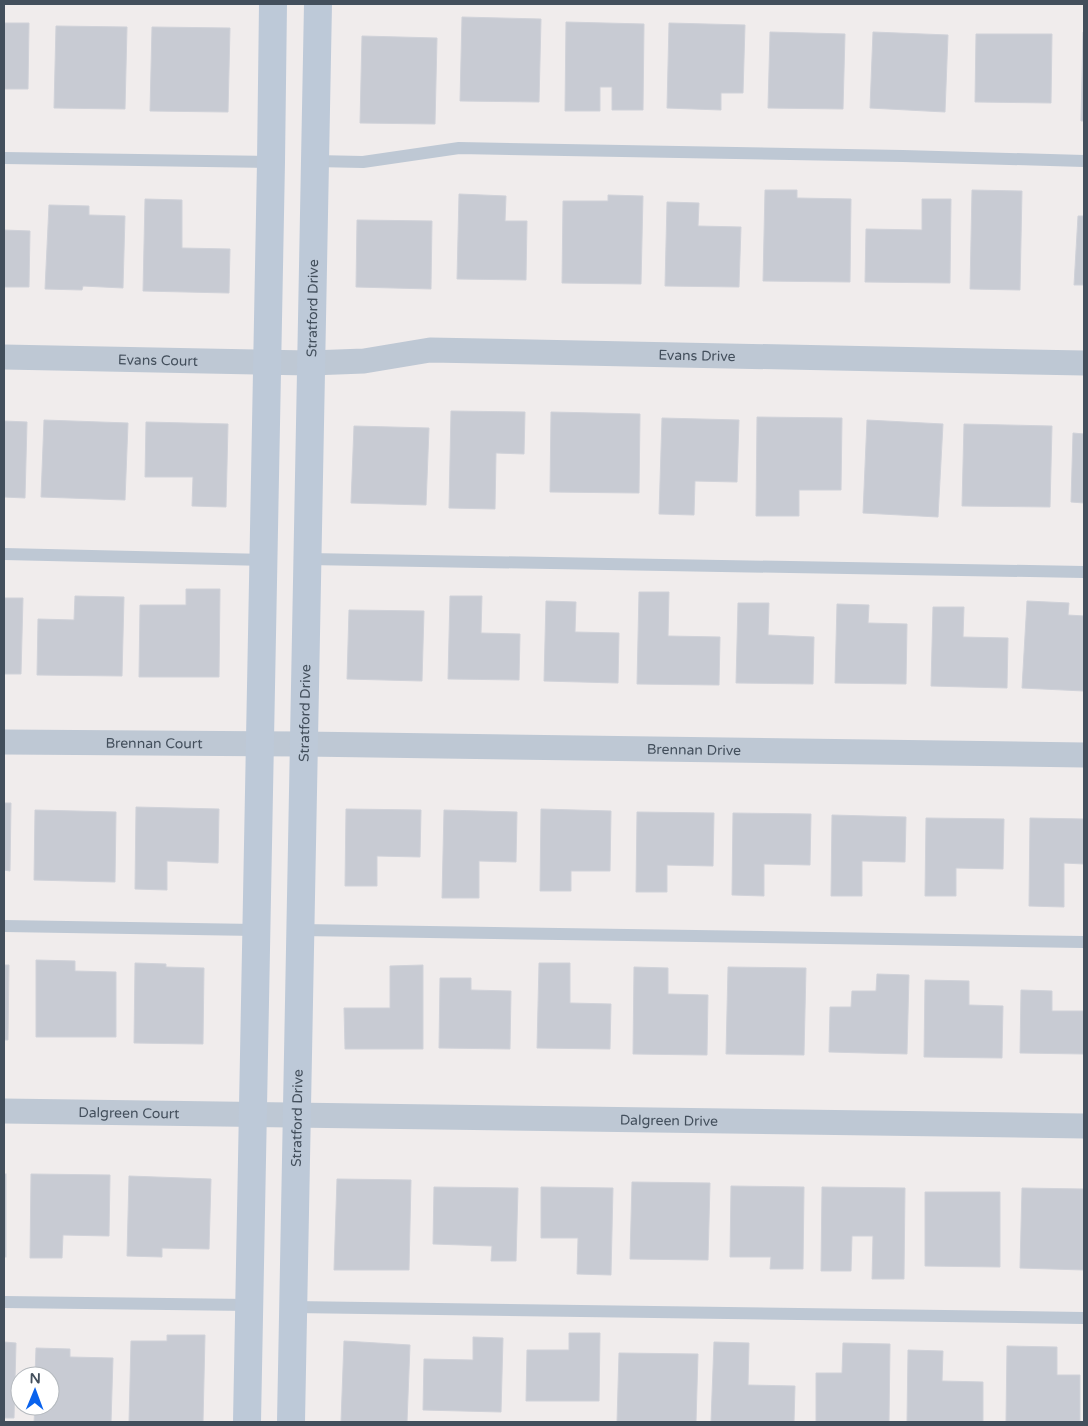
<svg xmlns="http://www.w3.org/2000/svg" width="1088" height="1426" viewBox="0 0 1088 1426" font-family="'Varela Round',sans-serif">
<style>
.building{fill:#c8cbd3;stroke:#d0d2d9}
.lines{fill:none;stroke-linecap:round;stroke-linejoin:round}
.lane{stroke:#bec8d4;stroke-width:12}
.street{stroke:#bec8d4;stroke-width:25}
.secondary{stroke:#bdc9d8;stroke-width:28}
.labels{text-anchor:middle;stroke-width:4.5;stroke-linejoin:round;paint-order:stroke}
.street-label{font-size:14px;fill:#434f5c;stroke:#fff}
</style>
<rect width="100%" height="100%" fill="#f0ecec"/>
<g class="building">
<polygon points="462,17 541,19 539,102 460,101"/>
<polygon points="566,22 644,24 643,110 612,110 612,87 600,87 600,111 565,111"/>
<polygon points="4,23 29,23 28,89 4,89"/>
<polygon points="669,23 745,25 743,93 721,93 721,110 667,108"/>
<polygon points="56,26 127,27 125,109 54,108"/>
<polygon points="152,27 230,28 228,112 150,111"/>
<polygon points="770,32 845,34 843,109 768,108"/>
<polygon points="873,32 948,35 945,112 870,108"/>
<polygon points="1083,32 1084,32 1084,121 1081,121"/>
<polygon points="976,34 1052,34 1051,103 975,102"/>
<polygon points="362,36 437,38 435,124 360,123"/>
<polygon points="765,190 797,190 797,198 851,199 850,282 763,281"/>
<polygon points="972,190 1022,191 1020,290 970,289"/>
<polygon points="459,194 506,196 505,221 527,221 526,280 457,279"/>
<polygon points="608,195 643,196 641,284 562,283 563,201 608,201"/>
<polygon points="145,199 182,200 182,248 230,249 229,293 143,291"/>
<polygon points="922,199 951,199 950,283 865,282 866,229 922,230"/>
<polygon points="667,202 699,203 698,226 741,227 739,287 665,286"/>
<polygon points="49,205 89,206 89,215 125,216 123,288 83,286 82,290 45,289"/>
<polygon points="1078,216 1084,216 1084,285 1074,285"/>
<polygon points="357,220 432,221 431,289 356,287"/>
<polygon points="4,230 30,231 29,287 4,287"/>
<polygon points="451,411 525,412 524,454 496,453 495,509 449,508"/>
<polygon points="551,412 640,414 639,493 550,492"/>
<polygon points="757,417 842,418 841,490 799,490 799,516 756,516"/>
<polygon points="662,418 739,420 737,482 695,481 694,515 659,514"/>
<polygon points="44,420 128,423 125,500 41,497"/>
<polygon points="867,420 943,424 938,517 863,513"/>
<polygon points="4,421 27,422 25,498 4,497"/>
<polygon points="146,422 228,424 226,507 192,506 193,477 145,477"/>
<polygon points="964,424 1052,426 1050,507 962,506"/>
<polygon points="354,426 429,428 426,505 351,503"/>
<polygon points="1073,433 1084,434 1084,503 1071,502"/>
<polygon points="186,589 220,589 219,677 139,677 140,605 186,605"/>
<polygon points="639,592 669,592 668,636 720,637 719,685 637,684"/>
<polygon points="75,596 124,597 122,676 37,675 38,619 74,620"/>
<polygon points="450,596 482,596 481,633 520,634 519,680 448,679"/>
<polygon points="4,598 23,598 21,674 4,674"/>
<polygon points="546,601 576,602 575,632 619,633 618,683 544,681"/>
<polygon points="1027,601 1069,603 1068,615 1084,616 1084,691 1022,688"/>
<polygon points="738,603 769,603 768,635 814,637 813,684 736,683"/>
<polygon points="837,604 869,605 868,623 907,624 906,684 835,683"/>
<polygon points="933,607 964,607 963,637 1008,638 1007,688 931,686"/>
<polygon points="349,610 424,611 422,681 347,679"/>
<polygon points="4,803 11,803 10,871 4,870"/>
<polygon points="136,807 219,809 218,863 167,861 167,890 135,889"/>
<polygon points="346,809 421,810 420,857 377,856 377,886 345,886"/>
<polygon points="541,809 611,811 610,871 571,871 571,891 540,891"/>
<polygon points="35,810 116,812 115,882 34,880"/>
<polygon points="444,810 517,812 516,862 479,861 479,898 442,898"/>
<polygon points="637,812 714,813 713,866 667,865 667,892 636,892"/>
<polygon points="733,813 811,814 810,865 764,864 764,896 732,895"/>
<polygon points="832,815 906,817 905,862 862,861 862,896 831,896"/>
<polygon points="926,818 1004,819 1003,869 956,868 956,896 925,896"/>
<polygon points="1030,818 1084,819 1084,864 1064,863 1064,907 1029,906"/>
<polygon points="36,960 75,961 75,971 116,972 116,1037 36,1037"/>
<polygon points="135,963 166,964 166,967 204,968 203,1044 134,1043"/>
<polygon points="539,963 570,963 570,1003 611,1004 610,1049 537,1048"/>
<polygon points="4,965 9,965 8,1040 4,1040"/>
<polygon points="423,965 423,1049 345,1049 344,1008 390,1008 390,966"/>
<polygon points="634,967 668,968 668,994 708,995 707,1055 633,1054"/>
<polygon points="728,967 806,968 804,1055 726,1054"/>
<polygon points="877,974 909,975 907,1054 829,1052 830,1007 851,1007 852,991 876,991"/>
<polygon points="440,978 471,978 471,990 511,991 510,1049 439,1048"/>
<polygon points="925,980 969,981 969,1005 1003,1006 1002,1058 924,1057"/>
<polygon points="1021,990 1052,991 1052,1011 1084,1011 1084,1054 1020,1053"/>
<rect x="4" y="1174" width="2" height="83"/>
<polygon points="31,1174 110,1175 109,1236 63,1235 62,1258 30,1258"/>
<polygon points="129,1176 211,1179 209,1249 162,1248 162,1257 127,1256"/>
<polygon points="337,1179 411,1180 409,1270 334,1270"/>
<polygon points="632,1182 710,1183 708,1260 630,1259"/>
<polygon points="731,1186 804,1187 803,1269 770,1269 771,1257 730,1257"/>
<polygon points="434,1187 518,1188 516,1261 491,1261 492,1246 433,1244"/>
<polygon points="541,1187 613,1188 611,1275 577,1274 578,1238 541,1238"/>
<polygon points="822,1187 905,1188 904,1279 872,1279 873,1236 852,1236 851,1271 821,1271"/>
<polygon points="1022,1188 1084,1189 1084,1270 1020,1268"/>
<polygon points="925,1192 1000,1192 1000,1267 925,1266"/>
<polygon points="569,1333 600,1333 599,1401 526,1401 527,1350 569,1350"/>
<polygon points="167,1335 205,1335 203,1422 129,1422 131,1341 167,1341"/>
<polygon points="473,1337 503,1338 501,1412 423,1410 424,1359 473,1360"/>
<polygon points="344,1341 410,1345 407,1422 341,1422"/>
<polygon points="4,1342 16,1343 14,1418 4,1418"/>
<polygon points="714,1342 749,1343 748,1385 795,1386 794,1422 711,1422"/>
<polygon points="843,1343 890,1344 889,1422 816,1422 816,1373 842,1373"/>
<polygon points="1007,1346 1057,1347 1057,1375 1080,1375 1080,1422 1006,1422"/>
<polygon points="36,1348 70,1349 70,1357 113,1358 111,1422 34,1422 35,1406 50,1406 50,1376 35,1376"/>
<polygon points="908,1350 943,1351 942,1381 983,1382 983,1422 907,1422"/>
<polygon points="619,1353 698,1354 696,1422 617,1422"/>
</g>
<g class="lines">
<g class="lane">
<polyline points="4,158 271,162"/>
<polyline points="315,161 363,162 459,148 903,156 1084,161"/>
<polyline points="4,554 264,560"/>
<polyline points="308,559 1084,572"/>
<polyline points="4,926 257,930"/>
<polyline points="301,930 1084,942"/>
<polyline points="4,1302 250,1305"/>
<polyline points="293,1307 1084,1318"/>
</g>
<g class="street">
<path id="s1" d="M4 357 311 363 364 361 430 350 1084 363"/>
<path id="s2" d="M4 742 304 744 1084 755"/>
<path id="s3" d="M4 1111 1084 1126"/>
</g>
<g class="secondary">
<polyline points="247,1422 271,162 273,4"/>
<path id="s4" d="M291 1422 318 4"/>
</g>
</g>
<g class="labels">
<g class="street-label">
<text dy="5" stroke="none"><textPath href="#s4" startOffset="1114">Stratford Drive</textPath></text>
<text dy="5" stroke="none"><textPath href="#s1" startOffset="694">Evans Drive</textPath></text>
<text dy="5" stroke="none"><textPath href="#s1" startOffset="154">Evans Court</textPath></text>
<text dy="5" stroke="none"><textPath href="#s4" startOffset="709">Stratford Drive</textPath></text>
<text dy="5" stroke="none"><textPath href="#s2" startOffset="150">Brennan Court</textPath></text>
<text dy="5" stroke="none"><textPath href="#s2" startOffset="690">Brennan Drive</textPath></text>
<text dy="5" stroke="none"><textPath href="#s3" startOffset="125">Dalgreen Court</textPath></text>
<text dy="5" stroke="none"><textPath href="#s4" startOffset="304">Stratford Drive</textPath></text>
<text dy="5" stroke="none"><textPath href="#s3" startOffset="665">Dalgreen Drive</textPath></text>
</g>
</g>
<rect width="1088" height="1426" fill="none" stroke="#434f5c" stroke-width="10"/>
<g transform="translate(35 1391) rotate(1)"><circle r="24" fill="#ffffff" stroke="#b4b9be"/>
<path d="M0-4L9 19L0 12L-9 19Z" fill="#0962ed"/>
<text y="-8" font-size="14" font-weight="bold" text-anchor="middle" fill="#434f5c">N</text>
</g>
</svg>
